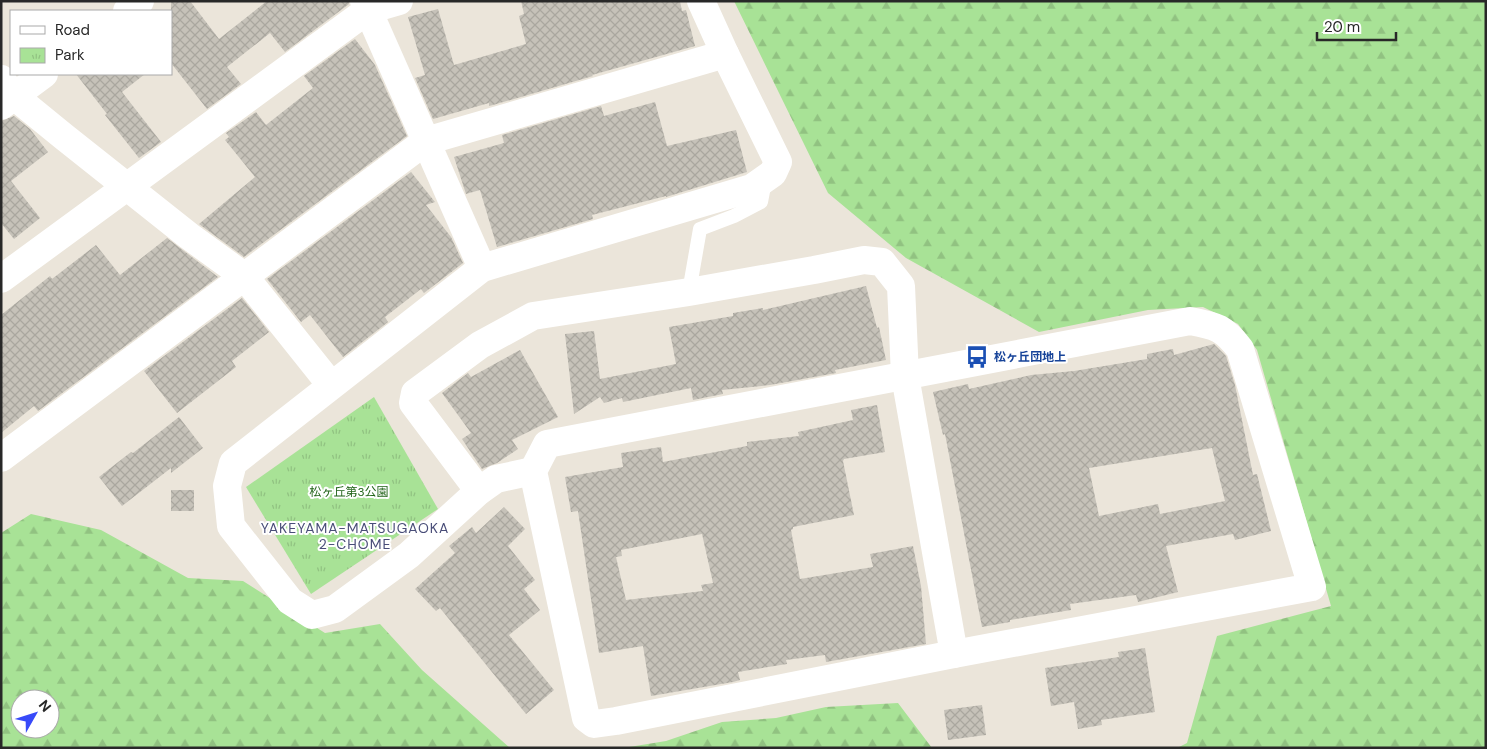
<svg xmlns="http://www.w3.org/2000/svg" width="1487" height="749" viewBox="0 0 1487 749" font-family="'DM Sans','Noto Sans JP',sans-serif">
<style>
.forest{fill:url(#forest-firs);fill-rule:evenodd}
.park{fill:url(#park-tufts)}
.building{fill:url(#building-cross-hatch);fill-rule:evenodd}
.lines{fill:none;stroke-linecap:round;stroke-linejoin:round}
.lane{stroke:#fff;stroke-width:14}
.street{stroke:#fff;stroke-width:28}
.labels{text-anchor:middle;stroke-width:4;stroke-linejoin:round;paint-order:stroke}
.transit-label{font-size:12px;font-weight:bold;fill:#164399;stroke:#fff;text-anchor:start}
.park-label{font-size:12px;fill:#226419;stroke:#fff}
.neighbourhood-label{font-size:14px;letter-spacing:1px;fill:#494d78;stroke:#fff}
</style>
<defs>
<pattern id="forest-firs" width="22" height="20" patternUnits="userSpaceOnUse" patternTransform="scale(1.25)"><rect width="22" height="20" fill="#a8e296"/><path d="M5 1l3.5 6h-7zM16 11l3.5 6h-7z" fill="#91c281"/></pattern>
<pattern id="park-tufts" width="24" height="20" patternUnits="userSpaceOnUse" patternTransform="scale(1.25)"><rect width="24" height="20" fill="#a8e296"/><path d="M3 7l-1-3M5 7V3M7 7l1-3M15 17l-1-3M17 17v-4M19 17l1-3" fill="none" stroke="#91c281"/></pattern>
<pattern id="building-cross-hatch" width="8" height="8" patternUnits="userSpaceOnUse" patternTransform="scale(1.25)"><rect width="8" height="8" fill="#c6c2b9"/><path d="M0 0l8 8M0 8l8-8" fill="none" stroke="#aaa79f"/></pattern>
</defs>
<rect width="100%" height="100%" fill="#ebe5da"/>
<g class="forest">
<polygon points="734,1 1486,1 1486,748 1177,748 1187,743 1217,636 1331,606 1257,350 1238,324 1203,307 1148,310 1039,332 906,258 828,193"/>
<path d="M31 514 101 530 188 578 243 581 325 633 380 624 422 670 510 748H1V533ZM20 699H50V729H20Z"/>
<polygon points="898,703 932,748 623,748 666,741 722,722 776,718 826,707"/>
</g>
<polygon class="park" points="374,397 438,509 311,594 246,487"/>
<g class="building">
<polygon points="171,1 190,1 219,39 267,1 349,1 349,4 285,52 270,33 227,67 241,84 207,109 171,63"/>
<polygon points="521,1 680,1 682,11 686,10 695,46 592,75 593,76 493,105 489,106 489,103 433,119 415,78 425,75 408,17 438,9 454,65 526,44 519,16 524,14"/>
<polygon points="355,39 375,65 407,136 244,257 199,224 255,177 225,140 229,137 226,133 256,112 266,125 313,88 304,76"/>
<polygon points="76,74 145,74 122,92 161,142 139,158 105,115 107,114"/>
<polygon points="655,102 667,146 736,130 747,172 666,197 666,196 592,215 593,219 497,247 480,190 466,194 454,157 504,143 502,135 601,106 604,116"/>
<polygon points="14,116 30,129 48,152 11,181 40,218 14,239 1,223 1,121"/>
<polygon points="411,172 435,202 426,205 451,237 463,263 424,293 421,289 385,317 388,322 343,357 310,315 301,322 267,279"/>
<polygon points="167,238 218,277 38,411 34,406 1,433 1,315 50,276 52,279 96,245 120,275"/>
<polygon points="866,286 877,328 879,327 886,360 835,370 836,373 770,385 722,390 723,394 693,400 691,388 623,402 622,398 604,403 600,397 574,414 565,334 594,331 600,379 676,364 669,327 733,316 733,313 763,308 763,310"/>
<polygon points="242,298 269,332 232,361 236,367 177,413 144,371"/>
<path d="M1214 344 1226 356 1235 385 1253 475 1257 474 1271 531 1235 540 1233 534 1166 546 1178 592 1138 602 1136 595 1070 604 1071 610 1010 620V622L982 627 945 434 943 435 933 392 968 384 969 389 1031 375 1074 371 1147 359V354L1173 349 1174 355ZM1212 448 1225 501 1160 514 1158 504 1099 516 1089 468Z"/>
<polygon points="520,350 558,417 512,440 518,449 497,463 482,469 462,439 471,433 442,393 468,373 471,377"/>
<path d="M877 405 885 452 844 459 843 461 854 515 793 527V529L791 530 800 579 873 567 870 554 913 546 921 586 926 644 826 662 825 655 786 660 787 664 738 672 740 680 733 682 651 696 643 646 599 653 578 511 571 512 565 477 623 467 621 453 661 447 663 462 747 446V442L799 436 798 432 853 420 851 410ZM702 534 713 583 701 585 703 591 626 600 616 557 622 556 621 550Z"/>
<polygon points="179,417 203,448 171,473 171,468 122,506 99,477 131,452 133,453"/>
<rect x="171" y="490" width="23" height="21"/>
<polygon points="504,507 525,529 508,546 535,580 524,589 540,610 509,635 554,690 526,714 440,608 436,611 415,589 455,553 449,546 472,527 476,533"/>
<polygon points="1145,648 1155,712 1101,720 1102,725 1078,729 1074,702 1051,706 1045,668 1119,657 1118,652"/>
<polygon points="982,705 986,735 948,740 944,710"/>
</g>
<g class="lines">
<polyline class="lane" points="689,292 700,229 734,216 761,202 765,181"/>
<g class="street">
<polyline points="364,1 482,268"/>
<polyline points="127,11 140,1"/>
<polyline points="1,79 14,96 63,136 189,236 244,276 331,385"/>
<polyline points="1,106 44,74"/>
<polyline points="1,279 368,10 399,1"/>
<path d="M1190 321C1217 326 1224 328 1240 349L1312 587 954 654 616 721 594 724 586 718 533 471 547 444Z"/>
<polyline points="1,458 426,141 725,54"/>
<polyline points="533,471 496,479 479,491 409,555 335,609 312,615 290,601 231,526 227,486 233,463 482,268 752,188 773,173 778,162 725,54 701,1"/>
<polyline points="479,491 413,403 415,393 480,345 533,316 689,292 814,270 864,260 882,262 901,286 905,376 954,654"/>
</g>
</g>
<defs>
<symbol id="bus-bare" viewBox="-9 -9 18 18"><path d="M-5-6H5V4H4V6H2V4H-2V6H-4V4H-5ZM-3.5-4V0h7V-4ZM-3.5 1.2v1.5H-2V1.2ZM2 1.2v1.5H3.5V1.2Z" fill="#1a4fb4" stroke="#fff" stroke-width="2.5" paint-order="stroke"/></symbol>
</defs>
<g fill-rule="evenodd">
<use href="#bus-bare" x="961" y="341" width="32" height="32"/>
</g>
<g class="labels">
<g class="transit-label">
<text x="994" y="361">松ヶ丘団地上</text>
</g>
<g class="park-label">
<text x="349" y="496">松ヶ丘第3公園</text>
</g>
<g class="neighbourhood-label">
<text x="355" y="533">YAKEYAMA-MATSUGAOKA<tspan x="355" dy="16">2-CHOME</tspan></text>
</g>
</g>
<rect width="1487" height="749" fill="none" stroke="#282828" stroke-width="5"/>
<rect x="10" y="10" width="162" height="65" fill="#ffffff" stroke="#a9a9a9"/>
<rect x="20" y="26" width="25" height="8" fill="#ffffff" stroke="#a9a9a9"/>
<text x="55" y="35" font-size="15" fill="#282828">Road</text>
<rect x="20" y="48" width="25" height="15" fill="url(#park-tufts)" stroke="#a9a9a9"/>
<text x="55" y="60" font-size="15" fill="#282828">Park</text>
<g transform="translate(35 714) rotate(51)"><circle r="24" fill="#ffffff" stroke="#a9a9a9"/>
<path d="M0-4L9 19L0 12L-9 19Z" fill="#384af9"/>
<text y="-8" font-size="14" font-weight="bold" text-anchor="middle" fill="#282828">N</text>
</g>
<path d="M1317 32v8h79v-8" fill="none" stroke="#282828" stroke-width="2.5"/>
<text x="1324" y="32" font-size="15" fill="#282828" stroke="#ffffff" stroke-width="4" paint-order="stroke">20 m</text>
</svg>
